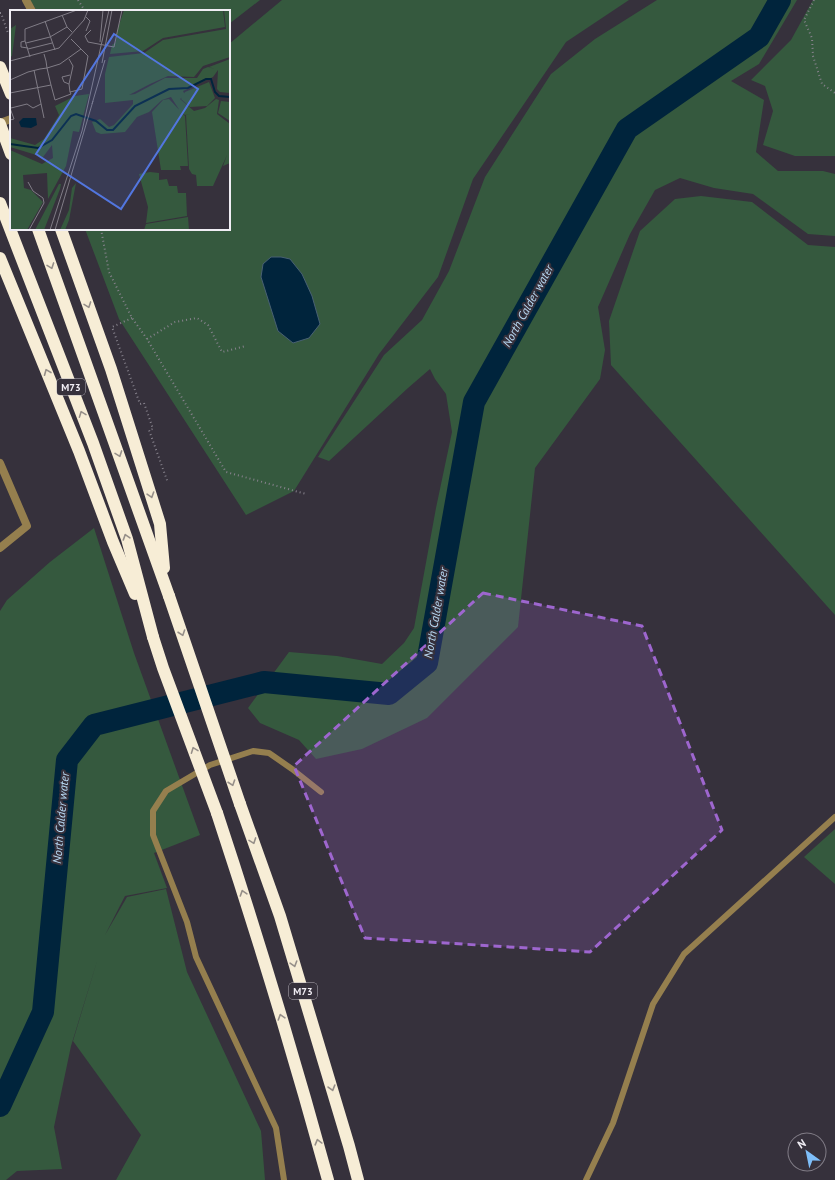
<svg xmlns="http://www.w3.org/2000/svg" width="835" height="1180" viewBox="0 0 835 1180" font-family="'PT Sans',sans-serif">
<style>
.green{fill:#35593e}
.water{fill:#00243c;stroke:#486073}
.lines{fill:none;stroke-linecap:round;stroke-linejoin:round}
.river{stroke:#00243c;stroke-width:22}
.path{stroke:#86828c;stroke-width:2;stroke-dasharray:1 3;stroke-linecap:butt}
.lane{stroke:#957f4e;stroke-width:6}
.street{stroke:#957f4e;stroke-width:8}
.highway{stroke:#f7edd6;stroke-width:12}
.highway-bridge{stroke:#f7edd6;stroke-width:12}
.oneway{stroke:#968f89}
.marked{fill:#9e66cf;fill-opacity:0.2;stroke:#9e66cf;stroke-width:3;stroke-dasharray:8 5;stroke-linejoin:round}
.labels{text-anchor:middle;stroke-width:4;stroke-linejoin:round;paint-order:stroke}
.shield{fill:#36313c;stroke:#b8b5bd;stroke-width:1}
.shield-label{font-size:10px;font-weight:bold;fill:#f0edf4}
.water-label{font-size:12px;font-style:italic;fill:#badcf7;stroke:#36313c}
.inset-river{fill:none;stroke:#00243c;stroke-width:2}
.inset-road{fill:none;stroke:#807c86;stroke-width:1}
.view{fill:#5276df;fill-opacity:0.15;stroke:#5276df;stroke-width:2}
.inset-edge{fill:none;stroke:#f0edf4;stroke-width:2}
</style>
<rect width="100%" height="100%" fill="#36313c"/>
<g class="green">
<polygon points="30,0 260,0 229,24 229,11 37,11"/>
<polygon points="282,0 629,0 566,42 473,179 438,277 379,354 294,491 246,515 119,319 85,229 229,229 229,44"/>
<polygon points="657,0 797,0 759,64 731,81 764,100 756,152 778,171 823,171 835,174 835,236 808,234 753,194 714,188 680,178 655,190 630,234 598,307 605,350 600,379 535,468 518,627 427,718 362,749 316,759 299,740 260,723 248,708 289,652 337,656 382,664 404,643 414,628 436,508 452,432 446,394 435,379 430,369 408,388 329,461 318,457 384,355 422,320 449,271 485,177 551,74 595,39"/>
<polygon points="813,0 835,0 835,156 795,156 763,145 773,111 765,86 751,80 791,40"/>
<polygon points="701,196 752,202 808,245 835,247 835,615 611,365 609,321 640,231 675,199"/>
<polygon points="94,528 134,653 200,835 154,853 167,888 125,896 105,935 127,897 166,889 187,972 261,1131 265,1180 116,1180 141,1135 73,1041 98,958 71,1046 54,1127 62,1169 17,1171 6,1180 0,1180 0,611 7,600 50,562"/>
<polygon points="835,829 835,884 804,857"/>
</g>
<polygon class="water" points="271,257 281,257 290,259 302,274 312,296 320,324 309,338 293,343 278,331 261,277 263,264"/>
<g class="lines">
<polyline class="river" points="0,1106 43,1012 67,760 94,725 264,682 389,694 427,663 474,402 627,129 759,37 780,0"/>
<g class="path">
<polyline points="78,0 85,11"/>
<polyline points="814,0 804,20 812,38 813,56 822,84 835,93"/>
<polyline points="0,13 1,13 8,33 11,31"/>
<polyline points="101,229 109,272 132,318 147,339 226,472 306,494"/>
<polyline points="132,318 112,327 140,404 144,403 153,429 149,430 168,483"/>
<polyline points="147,339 175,322 197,318 208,325 222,352 246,346"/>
</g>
<g class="lane">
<polyline points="284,1180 276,1128 196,957 187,922 153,835 153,811 166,791 210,765 253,751 269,753 292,769 321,792"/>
<polyline points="586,1180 613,1123 653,1004 684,954 835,817"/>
</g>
<g class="street">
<polyline points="26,0 32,11"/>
<polyline points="0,123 11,119"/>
<polyline points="0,463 27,526 0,548"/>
</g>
<g class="highway">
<polyline points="0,67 11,94"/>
<polyline points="0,124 11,154"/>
<polyline points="0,203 93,443 127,539 153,637"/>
<polyline points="38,229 169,596"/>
<polyline points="61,229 111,369 160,524 164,568"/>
<polyline points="0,258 79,451 113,542 135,594"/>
<polyline points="240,804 280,916 349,1146 358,1180"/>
<path d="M217 813C257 934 294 1056 328 1180"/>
</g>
<g class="highway-bridge">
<polyline points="169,596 240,804"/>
<polyline points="153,637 163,668 217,813"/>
</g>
</g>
<defs><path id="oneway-chevron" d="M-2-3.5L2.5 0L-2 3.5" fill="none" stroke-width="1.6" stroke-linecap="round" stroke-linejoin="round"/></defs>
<g class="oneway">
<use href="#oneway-chevron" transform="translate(51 266) rotate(70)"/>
<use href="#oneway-chevron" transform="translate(88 305) rotate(70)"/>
<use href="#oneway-chevron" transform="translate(47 372) rotate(-112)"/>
<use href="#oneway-chevron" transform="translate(82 414) rotate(-111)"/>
<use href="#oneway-chevron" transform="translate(119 454) rotate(70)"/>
<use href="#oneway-chevron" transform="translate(151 495) rotate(72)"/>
<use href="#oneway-chevron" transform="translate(126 537) rotate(-108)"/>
<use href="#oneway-chevron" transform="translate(182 633) rotate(71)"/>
<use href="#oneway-chevron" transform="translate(194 750) rotate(-111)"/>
<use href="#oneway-chevron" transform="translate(232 783) rotate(71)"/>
<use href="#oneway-chevron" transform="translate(253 841) rotate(70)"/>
<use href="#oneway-chevron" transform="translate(243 893) rotate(-108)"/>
<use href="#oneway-chevron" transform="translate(294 964) rotate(73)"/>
<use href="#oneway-chevron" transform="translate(281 1017) rotate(-107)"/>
<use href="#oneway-chevron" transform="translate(332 1088) rotate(74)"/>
<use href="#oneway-chevron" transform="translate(318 1142) rotate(-105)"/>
</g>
<path class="marked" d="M483 593 642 626 722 830 590 952 365 938 294 766Z"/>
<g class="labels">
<g class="shield">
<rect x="57" y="379" width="28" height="16" rx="3"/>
<rect x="289" y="983" width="28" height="16" rx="3"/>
</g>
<g class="shield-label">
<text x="71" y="391">M73</text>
<text x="303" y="995">M73</text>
</g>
<g class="water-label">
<text transform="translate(528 306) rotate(-61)" y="4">North Calder water</text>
<text transform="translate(436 613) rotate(-80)" y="4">North Calder water</text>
<text transform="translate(61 818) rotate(-85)" y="4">North Calder water</text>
</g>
</g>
<g transform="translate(10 10)">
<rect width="220" height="220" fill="#36313c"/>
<path d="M114 0H213L215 17 153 28 133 41 100 44 102 35 106 32 107 21ZM214 0H220V47L193 56 184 67 158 66 140 74 119 85 125 84 155 68H187L193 59 198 57 205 59 199 57 220 49V83L210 82 207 79 208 60 203 67 173 81 175 85 170 89 184 101 195 98 206 89 209 90 207 104 220 114V153L213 156 217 145 203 176H187L186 165 182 164 179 159 176 105 180 104 175 105 170 101 161 87 152 90 139 102 127 107 115 122 91 124 86 122 82 112 90 109 99 117 104 115 123 94V90L95 93V64L99 47 134 43 153 30 216 19ZM6 15 2 46 0 47V19ZM199 72 205 88 197 96 180 97 171 89 175 82ZM79 84 69 122 63 121 56 156 38 189 37 163 13 165 14 178 21 180 33 192 17 220H0V140L32 154 43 148 42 135 33 147 0 137V128L25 135 34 129 49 105 45 96 65 86ZM159 89 175 106 178 156H170L171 160H151L142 102 153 90ZM211 91 220 92V111L208 103ZM140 162 149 163V170L157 169 159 176H167L168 183H176L177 206 136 213 138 197 129 164ZM66 173 59 210 55 220H50L59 200 62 178ZM49 174H51L50 179 34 220H25ZM178 207 179 220H134L136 214Z" fill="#35593e"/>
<path d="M13 108H26L27 115 21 118 11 117 9 112Z" fill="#00243c"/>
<path class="inset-river" d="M0 134 28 138 42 130 61 106 66 104 86 111 97 120H103L125 96 159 79 178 78 196 69H201L205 82 209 86 220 87"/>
<path class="inset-road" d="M52 5 57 17 62 22M76 7 80 11 76 21M35 11 45 40M81 20 75 26 78 32 104 37 112 0M61 29 71 39M15 31 11 32V37L18 38M90 32 93 0M16 33 40 27 57 17M18 39 42 33M20 47 15 31V19L67 0M59 49 63 56 59 74 60 82M0 51 49 38 74 10 78 0M92 53 102 0M24 60 34 108M0 70 18 62 30 59 37 58 50 54 71 39 78 46 72 79 60 82 61 84 45 90 41 75 40 71 37 58 36 51 34 44M59 74 54 72 52 67 60 65M0 83 41 75M82 94 95 50M0 98 4 109 0 110M1 98 17 94 23 98 31 94M18 172 23 181 33 188 34 193 19 220M40 220 72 121 99 0M45 220 83 91"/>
<path class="view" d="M104 24 188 79 111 199 26 144Z"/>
<rect width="220" height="220" class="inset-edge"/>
</g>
<g transform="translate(807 1152) rotate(327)"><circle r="19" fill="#36313c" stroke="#807c86"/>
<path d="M0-3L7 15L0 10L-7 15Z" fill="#7ebef9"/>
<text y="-6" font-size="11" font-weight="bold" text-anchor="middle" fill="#f0edf4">N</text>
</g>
</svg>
